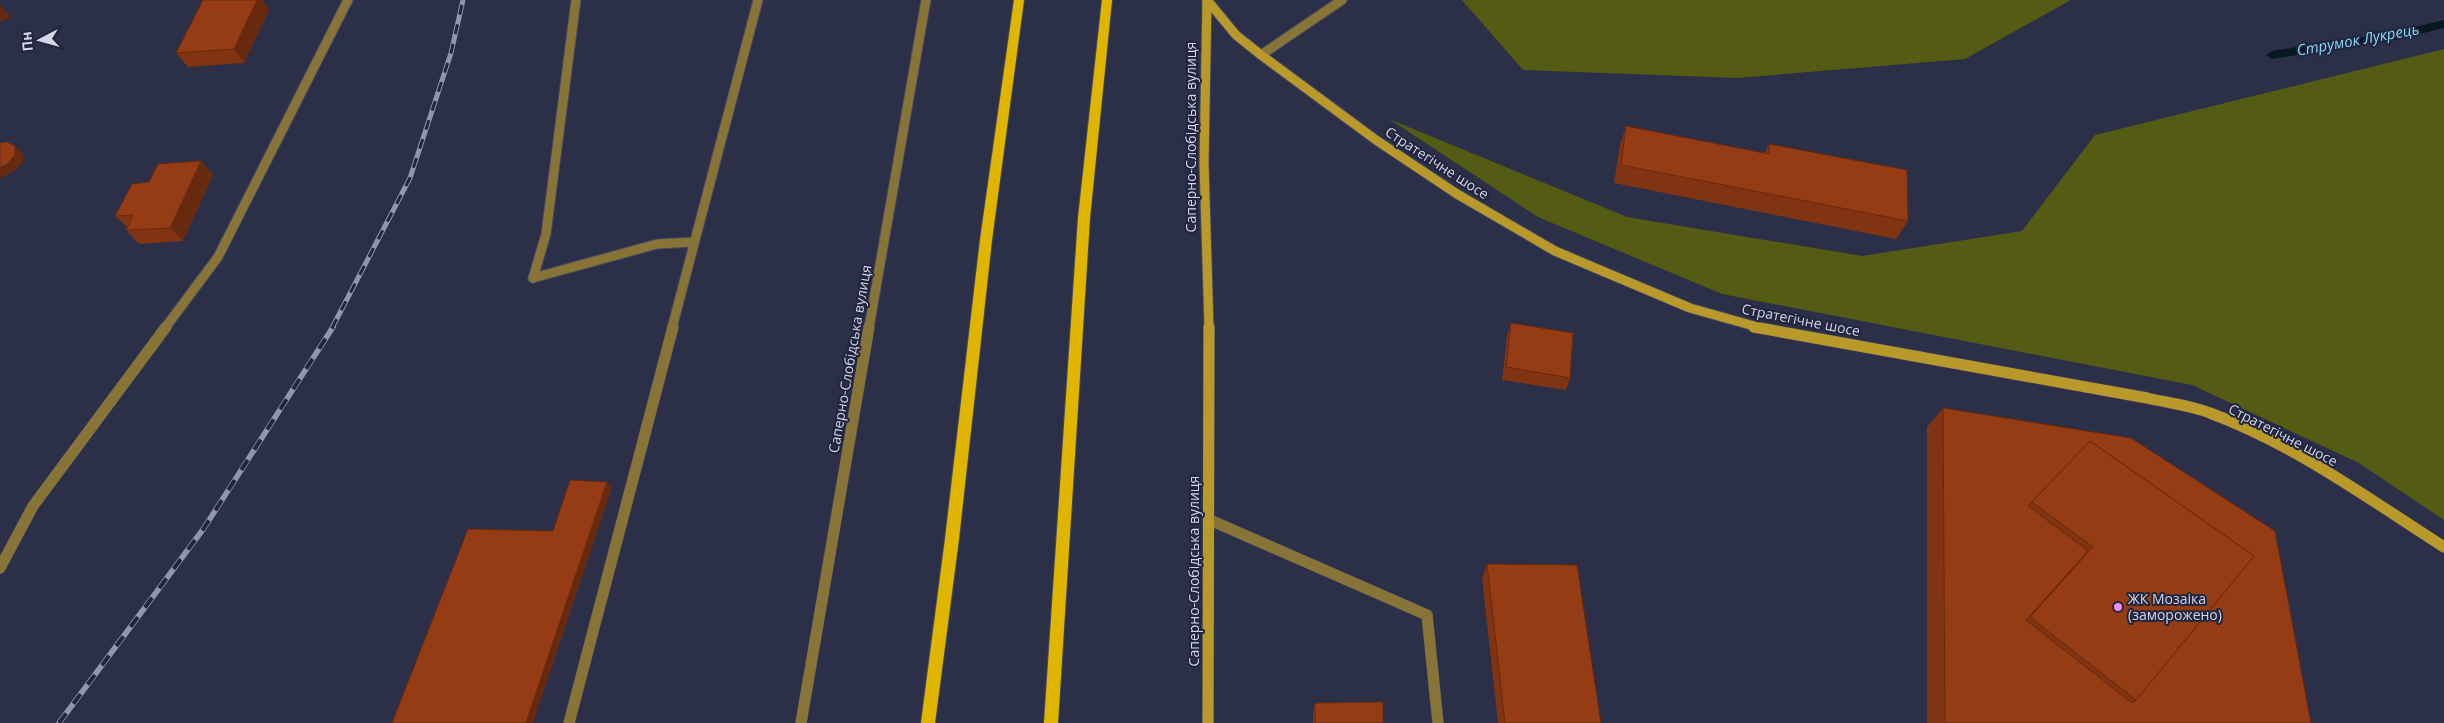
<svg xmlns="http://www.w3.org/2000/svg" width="2444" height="723" viewBox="0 0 2444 723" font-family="'Open Sans',sans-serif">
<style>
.green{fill:#545c13}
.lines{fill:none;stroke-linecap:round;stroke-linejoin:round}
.stream{fill:#081920;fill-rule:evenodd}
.lane-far1-casing{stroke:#464a61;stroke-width:11}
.lane-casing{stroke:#464a61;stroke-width:12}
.street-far1-casing{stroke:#464a61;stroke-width:11}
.street-casing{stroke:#464a61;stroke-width:12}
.secondary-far1-casing{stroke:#464a61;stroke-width:11}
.secondary-casing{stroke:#464a61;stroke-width:12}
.primary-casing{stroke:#464a61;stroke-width:2}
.lane-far1{stroke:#887436;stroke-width:9}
.lane{stroke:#887436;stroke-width:11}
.street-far1{stroke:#887436;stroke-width:9}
.street{stroke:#887436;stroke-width:11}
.secondary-far1{stroke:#b99929;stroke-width:9}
.secondary{stroke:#b99929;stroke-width:11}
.primary{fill:#dfb500;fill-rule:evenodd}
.rail-far1-casing{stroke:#9296a9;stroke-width:5}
.rail-casing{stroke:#9296a9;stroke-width:5.5}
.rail-far1{stroke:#21253d;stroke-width:3;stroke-dasharray:10;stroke-linecap:butt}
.rail{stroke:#21253d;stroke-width:4;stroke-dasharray:12;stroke-linecap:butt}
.wall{fill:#803411}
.shaded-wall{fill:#682a0e}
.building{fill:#953c14;stroke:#682a0e;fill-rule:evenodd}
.poi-dot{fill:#ee8bf8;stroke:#21253d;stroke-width:2}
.labels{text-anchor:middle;stroke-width:4;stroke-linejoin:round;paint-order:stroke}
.street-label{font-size:14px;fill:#d2d6e6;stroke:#21253d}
.poi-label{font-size:14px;fill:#d2d6e6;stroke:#21253d;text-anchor:start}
.water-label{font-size:15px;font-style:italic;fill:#81d8fa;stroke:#21253d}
</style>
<rect width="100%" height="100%" fill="#2b2f48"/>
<g class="green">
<polygon points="1462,0 2071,0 1965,59 1737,78 1523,70"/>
<polygon points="2444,49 2444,520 2359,463 2192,385 1722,294 1538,217 1389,119 1627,217 1862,256 2022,231 2095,135"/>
</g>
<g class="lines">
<polygon class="stream" points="2444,20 2444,28 2395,40 2272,59 2266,55 2272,51 2395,32"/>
<defs>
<g id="lane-far1">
<polyline points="1261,55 1342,0"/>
<polyline points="533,278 546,234 576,0"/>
<polyline points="533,278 657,244 694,242"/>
<polyline points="165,328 218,257 348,0"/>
<polyline points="672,328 758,0"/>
</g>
<g id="lane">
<polyline points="1210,520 1427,615 1438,723"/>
<polyline points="0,568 33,506 166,327"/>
<polyline points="569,723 673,327"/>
</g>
<polyline id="street-far1" points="869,328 926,0"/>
<polyline id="street" points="801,723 869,327"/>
<g id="secondary-far1">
<polyline points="1207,0 1236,35 1261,55 1376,140 1457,194 1555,251 1690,308 1761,328"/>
<polyline points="1207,0 1204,163 1209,328"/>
</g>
<g id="secondary">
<path d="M1754 327 2147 398C2168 403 2190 405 2210 413 2294 444 2369 499 2444 547"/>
<polyline points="1208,723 1209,327"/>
</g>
<g id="primary">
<polygon points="1014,0 1024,0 992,240 959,539 935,723 921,723 945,539 980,240"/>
<polygon points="1102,0 1112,0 1090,218 1058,723 1044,723 1078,218"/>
</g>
</defs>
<use href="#lane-far1" class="lane-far1-casing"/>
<use href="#lane" class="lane-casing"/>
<use href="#street-far1" class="street-far1-casing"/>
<use href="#street" class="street-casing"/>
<use href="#secondary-far1" class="secondary-far1-casing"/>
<use href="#secondary" class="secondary-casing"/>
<use href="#primary" class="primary-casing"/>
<use href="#lane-far1" class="lane-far1"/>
<use href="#lane" class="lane"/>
<use href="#street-far1" class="street-far1"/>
<use href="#street" class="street"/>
<use href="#secondary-far1" class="secondary-far1"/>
<use href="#secondary" class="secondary"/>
<use href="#primary" class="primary"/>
<defs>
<polyline id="rail-far1" points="332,328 410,178 451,53 463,0"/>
<polyline id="rail" points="59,723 204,528 333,327"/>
</defs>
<use href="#rail-far1" class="rail-far1-casing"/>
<use href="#rail" class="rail-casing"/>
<use href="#rail-far1" class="rail-far1"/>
<use href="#rail" class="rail"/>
</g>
<g class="wall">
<polygon points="203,0 262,0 269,10 244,63 188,67 176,53"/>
<polygon points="1626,126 1765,153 1769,144 1908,221 1896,239 1614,183 1620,145"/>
<polygon points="201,161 213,175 183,241 139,244 126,230 127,227 115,216 149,182"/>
<polygon points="1511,323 1570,378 1566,390 1502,380 1507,336"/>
<polygon points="1943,408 2311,723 1927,723 1927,427"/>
<polygon points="1487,564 1601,723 1498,723 1482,579"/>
<polygon points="1315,703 1383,723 1313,723 1313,713"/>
</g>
<g class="shaded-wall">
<polygon points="257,0 262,0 269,10 244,63 234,49"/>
<polygon points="0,5 11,17 0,22"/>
<polygon points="15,146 23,154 23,162 14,171 0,178 0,167"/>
<polygon points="201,161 213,175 183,241 170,228"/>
<polygon points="607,482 612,488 533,723 526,723"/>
</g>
<g class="building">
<polygon points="203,0 257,0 234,49 176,53"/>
<polygon points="1626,126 1769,154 1769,144 1907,170 1908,221 1621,165"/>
<polygon points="7,142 15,146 15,155 7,164 0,167 0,143"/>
<polygon points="201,161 170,228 126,230 133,215 115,216 132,184 149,182 158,164"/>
<polygon points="1511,323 1573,333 1570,378 1506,367"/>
<path d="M1943 408 2131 438 2275 531 2311 723H1945ZM2090 441 2254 556 2136 700 2132 703 2026 620 2088 551 2028 506Z"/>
<polygon points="2090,441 2254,556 2136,700 2030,617 2093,547 2032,502"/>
<polygon points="570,480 607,482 526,723 392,723 468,529 553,531"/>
<polygon points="1487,564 1577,565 1601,723 1505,723"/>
<polygon points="1383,702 1383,723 1315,723 1315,703"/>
</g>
<circle class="poi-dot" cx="2118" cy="607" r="5"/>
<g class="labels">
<g class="street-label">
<text transform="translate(1191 137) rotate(-90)" y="5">Саперно-Слобідська вулиця</text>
<text transform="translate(1437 163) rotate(33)" y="5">Стратегічне шосе</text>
<text transform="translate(1801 320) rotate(11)" y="5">Стратегічне шосе</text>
<text transform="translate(850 359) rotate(-80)" y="5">Саперно-Слобідська вулиця</text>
<text transform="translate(2283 435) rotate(27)" y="5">Стратегічне шосе</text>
<text transform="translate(1194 571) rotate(-90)" y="5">Саперно-Слобідська вулиця</text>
</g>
<g class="poi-label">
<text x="2128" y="604">ЖК Мозаіка<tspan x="2128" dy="16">(заморожено)</tspan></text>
</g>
<g class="water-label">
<text transform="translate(2358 40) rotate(-10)" y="5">Струмок Лукрець</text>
</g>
</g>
<g transform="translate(40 40) rotate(264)" stroke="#21253d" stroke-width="4" paint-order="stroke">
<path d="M0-4L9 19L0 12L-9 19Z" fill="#d2d6e6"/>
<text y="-8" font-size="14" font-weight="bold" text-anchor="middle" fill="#d2d6e6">Пн</text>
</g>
</svg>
